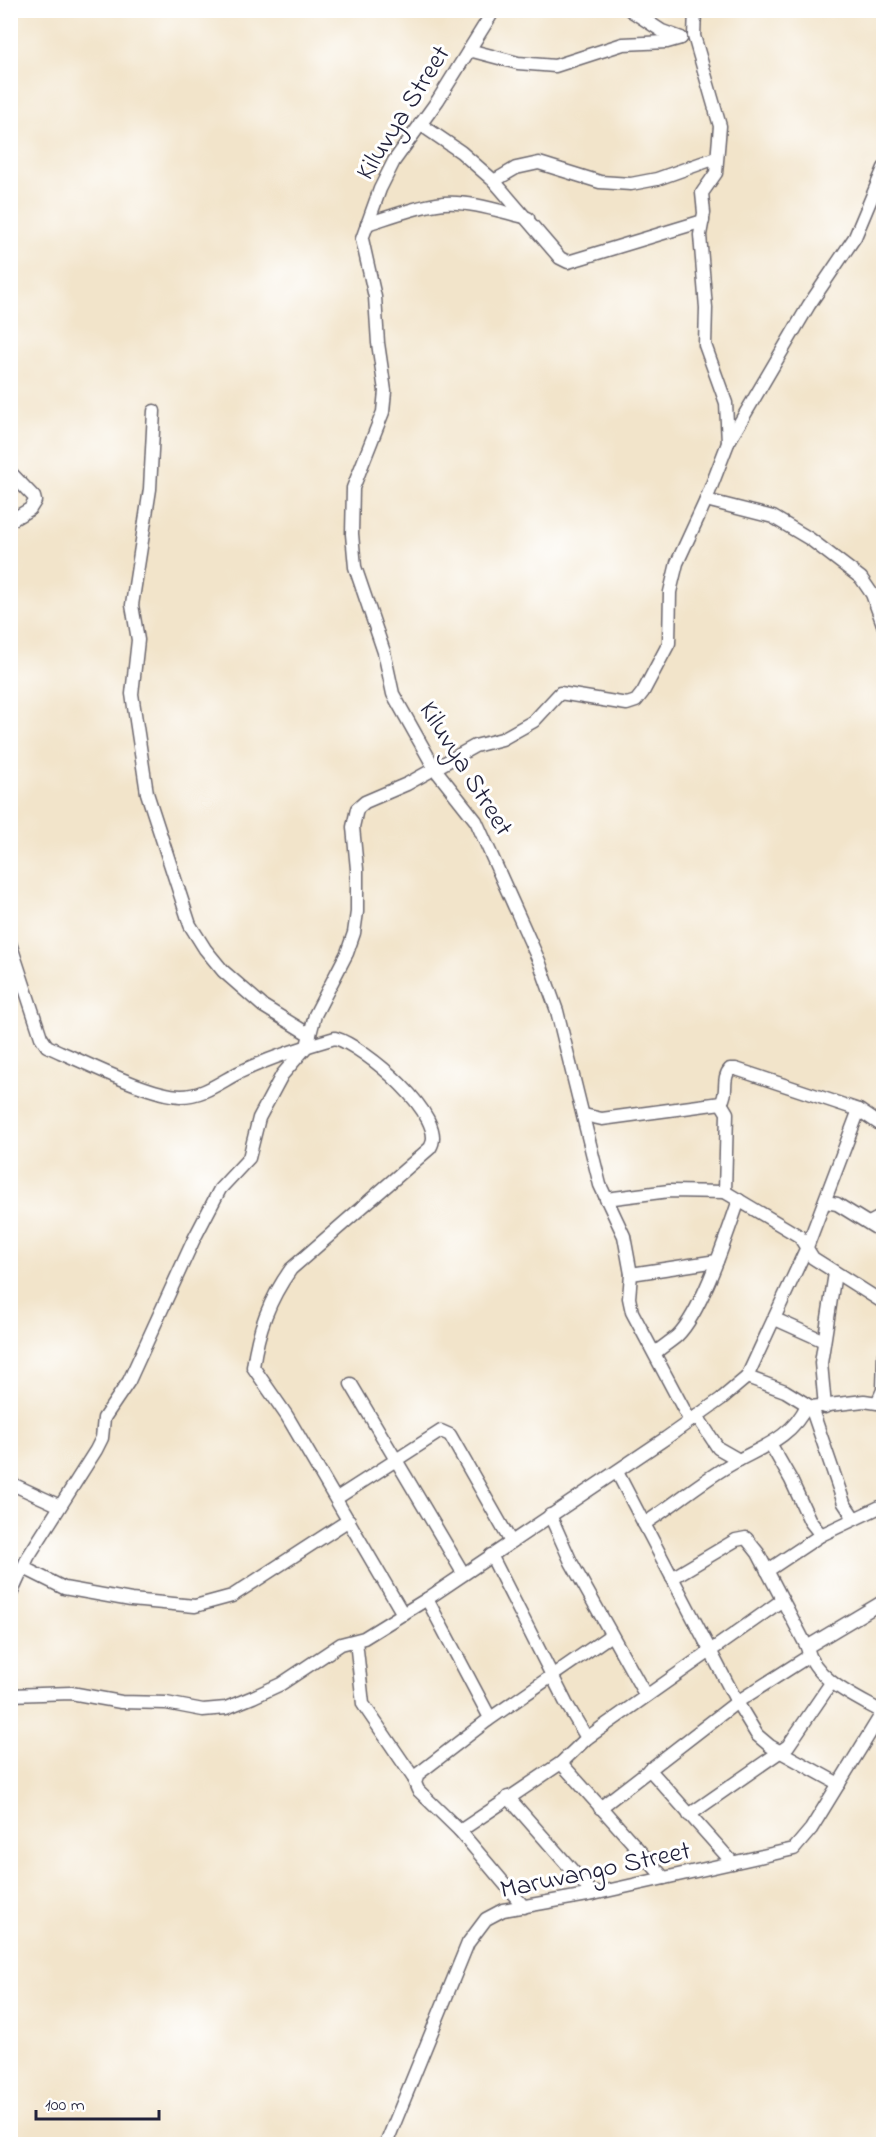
<svg xmlns="http://www.w3.org/2000/svg" width="894" height="2155" viewBox="0 0 894 2155" font-family="'Indie Flower',sans-serif">
<style>
.lines{fill:none;stroke-linecap:round;stroke-linejoin:round}
.minor-casing{stroke:#6b666d;stroke-width:15}
.minor{stroke:#fff;stroke-width:12}
.labels{text-anchor:middle;stroke-width:6;stroke-linejoin:round;paint-order:stroke}
.street-label{font-size:27px;fill:#22223b;stroke:#fff}
</style>
<rect width="100%" height="100%" fill="#fff"/>
<filter id="ink" filterUnits="userSpaceOnUse"><feTurbulence type="fractalNoise" baseFrequency=".0167" numOctaves="2"/><feDisplacementMap in="SourceGraphic" scale="12" xChannelSelector="R" yChannelSelector="G"/><feConvolveMatrix kernelMatrix="1 2 1 2 8 2 1 2 1" color-interpolation-filters="sRGB"/></filter>
<filter id="wash" filterUnits="userSpaceOnUse"><feTurbulence type="fractalNoise" baseFrequency=".008" numOctaves="4" result="noise"/><feDisplacementMap in="SourceGraphic" scale="24" xChannelSelector="R" yChannelSelector="G"/><feGaussianBlur stdDeviation="1.35" result="paint"/><feColorMatrix in="noise" values="0 0 0 0 0 0 0 0 0 0 0 0 0 0 0 0 0 1.4 0 .05"/><feComposite in="paint" operator="in"/></filter>
<g filter="url(#wash)">
<rect width="100%" height="100%" fill="#f2e4ca"/>
</g>
<g filter="url(#ink)">
<g class="lines">
<defs>
<g id="minor">
<polyline points="494,10 438,100 394,161 380,189 362,239 375,297 378,343 385,391 383,412 353,488 352,534 355,567 384,652 393,694 435,769 476,821 539,961 557,1011 600,1185 624,1236 631,1274 629,1298 632,1312 690,1421"/>
<polyline points="630,10 662,31 681,38"/>
<polyline points="695,10 694,36 720,126 716,173 702,193 704,213 700,235 706,308 705,345 726,403 728,443"/>
<polyline points="469,50 518,63 555,66 623,44 667,42 681,38"/>
<polyline points="420,124 461,152 494,181 560,258 568,262 703,221"/>
<polyline points="494,181 516,168 539,163 600,182 631,184 657,179 716,158"/>
<path d="M367 224C392 216 418 206 444 203 472 201 502 212 528 218"/>
<polyline points="154,411 150,489 132,605 138,640 132,694 147,793 190,925 205,949 223,971 263,1006 310,1035"/>
<polyline points="10,472 34,497 35,501 30,509 10,521"/>
<polyline points="706,500 773,517 810,539 861,578 872,594 884,627"/>
<path d="M10 943 41 1037 47 1046 60 1052C91 1065 149 1095 181 1096 204 1096 220 1082 240 1072 270 1058 303 1047 335 1038 364 1046 450 1118 430 1148L291 1269C269 1300 258 1330 253 1367L287 1416 403 1614"/>
<polyline points="721,1103 727,1113 725,1192"/>
<path d="M584 1115 602 1119 721 1103C729 1092 721 1079 730 1069H736L859 1110 884 1127"/>
<polyline points="606,1199 669,1191 725,1192 799,1236 813,1258 884,1303"/>
<polyline points="826,1202 837,1204 884,1233"/>
<polyline points="869,1223 884,1215"/>
<polyline points="631,1274 717,1261"/>
<polyline points="775,1319 824,1341"/>
<path d="M655 1353C662 1347 670 1342 677 1336 702 1312 727 1234 739 1200"/>
<polyline points="747,1377 807,1247 859,1110"/>
<polyline points="351,1384 463,1573"/>
<polyline points="878,1401 883,1390 884,1354"/>
<polyline points="811,1407 844,1503 854,1518"/>
<polyline points="825,1407 821,1363 835,1273"/>
<polyline points="697,1416 718,1448 739,1460"/>
<polyline points="771,1445 791,1480 810,1521 821,1535"/>
<polyline points="617,1472 737,1702 757,1735 770,1746 839,1784"/>
<polyline points="10,1483 60,1506"/>
<polyline points="337,1498 441,1431 450,1435 511,1542"/>
<polyline points="550,1515 571,1562 646,1696"/>
<path d="M644 1524C672 1506 699 1483 728 1466 758 1448 791 1440 807 1405"/>
<polyline points="491,1555 566,1703 587,1738"/>
<polyline points="24,1568 64,1588 131,1600 195,1606 232,1596 349,1520"/>
<polyline points="767,1571 821,1535 884,1505"/>
<path d="M672 1578 736 1540 746 1538 758 1553 807 1647C814 1680 856 1697 882 1712"/>
<polyline points="10,1596 28,1557 96,1450 102,1438 104,1418 129,1381 194,1239 220,1189 249,1158 259,1118 282,1075 307,1046 315,1015 347,953 354,933 357,912 357,869 353,827 357,809 365,802 407,784 475,746 502,739 534,721 560,693 627,704 636,701 643,692 669,643 670,592 677,563 706,500 728,443 809,305 855,237 884,168"/>
<polyline points="427,1599 489,1716 488,1720 418,1774 415,1783 418,1790 460,1831 524,1907"/>
<polyline points="356,1641 363,1704 415,1780"/>
<polyline points="807,1647 884,1601"/>
<polyline points="10,1695 71,1693 121,1702 166,1703 203,1710 226,1708 253,1697 281,1684 341,1644 364,1638 427,1599 666,1438 721,1399 747,1377 785,1391 811,1407 864,1401 884,1404"/>
<polyline points="488,1720 611,1635"/>
<polyline points="561,1763 664,1878"/>
<polyline points="649,1769 733,1863"/>
<polyline points="508,1797 593,1894"/>
<polyline points="600,1808 737,1702 809,1656"/>
<polyline points="689,1815 788,1746 831,1683"/>
<polyline points="460,1831 561,1763 587,1738 781,1601"/>
<polyline points="386,2144 468,1943 486,1919 503,1910 593,1894 794,1849 811,1829 884,1710"/>
</g>
</defs>
<use href="#minor" class="minor-casing"/>
<use href="#minor" class="minor"/>
</g>
</g>
<g class="labels">
<g class="street-label">
<text transform="translate(402 112) rotate(-58)" y="9">Kiluvya Street</text>
<text transform="translate(467 768) rotate(58)" y="9">Kiluvya Street</text>
<text transform="translate(595 1869) rotate(-12)" y="9">Maruvango Street</text>
</g>
</g>
<rect width="894" height="2155" fill="none" stroke="#fff" stroke-width="36"/>
<path d="M36 2110v9h123v-9" fill="none" stroke="#22223b" stroke-width="3"/>
<text x="45" y="2110" font-size="18" fill="#22223b" stroke="#ffffff" stroke-width="4.5" paint-order="stroke">100 m</text>
</svg>
